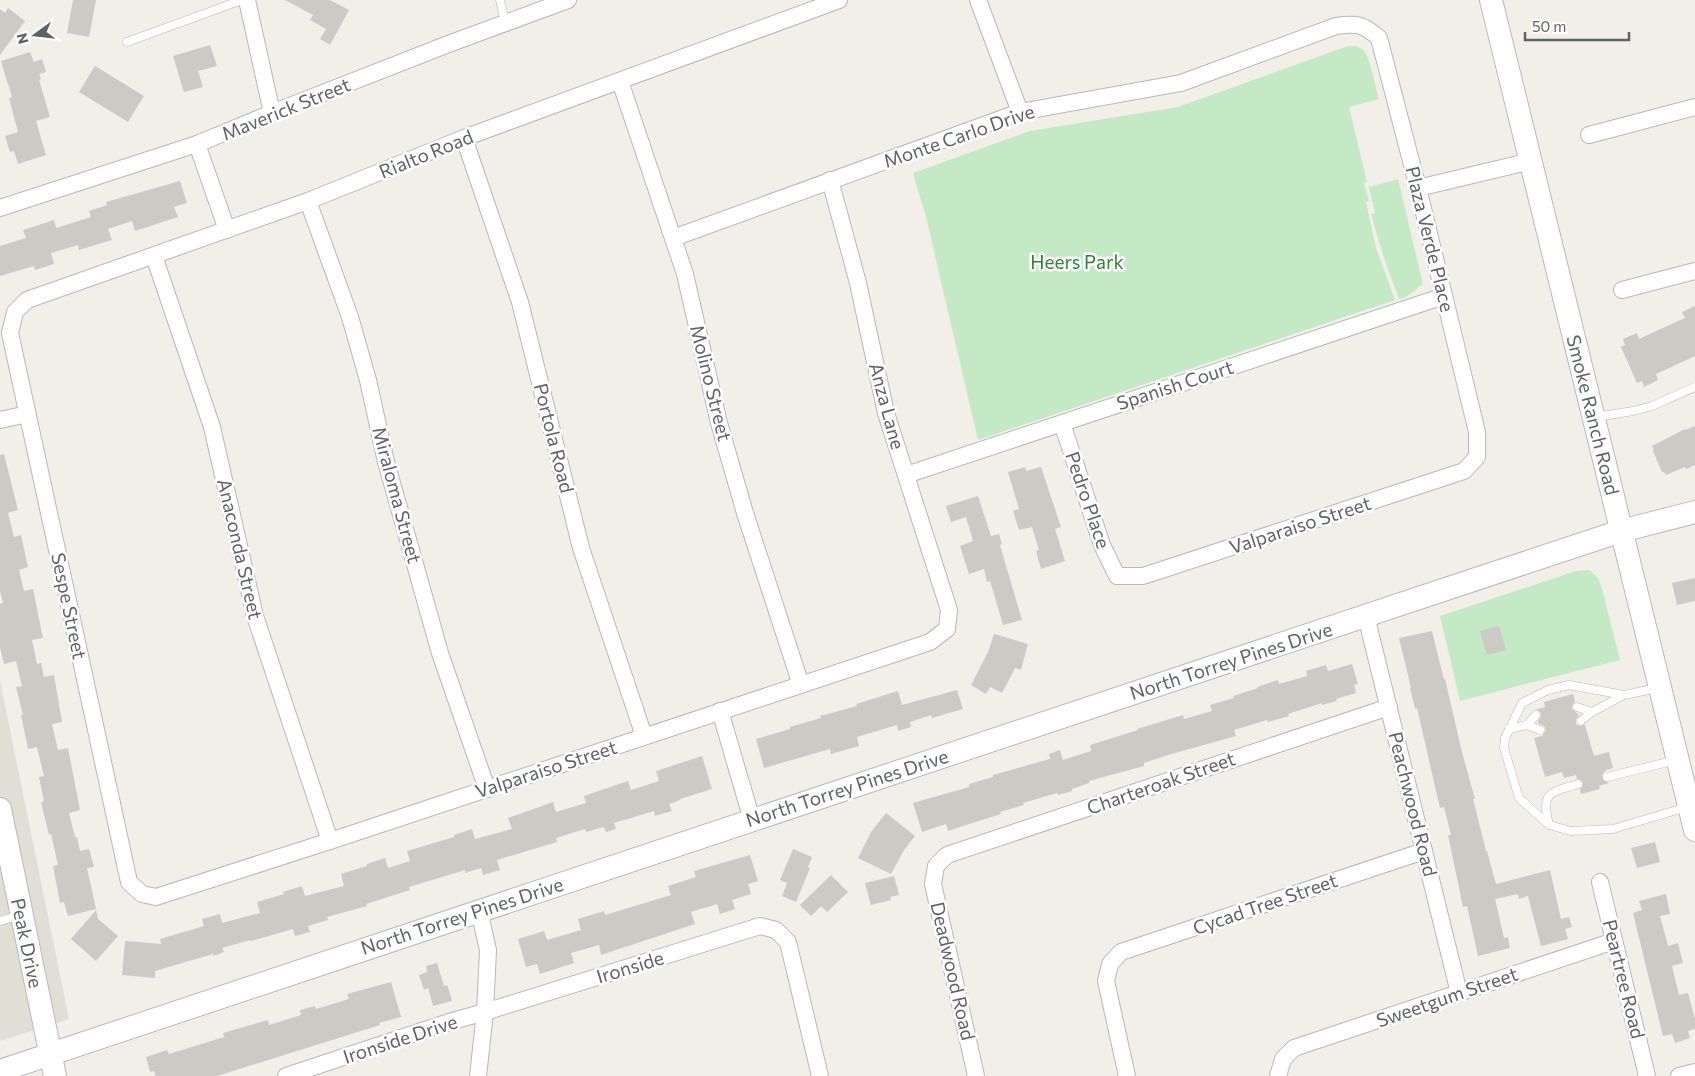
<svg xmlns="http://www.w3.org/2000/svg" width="1695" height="1076" viewBox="0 0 1695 1076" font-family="Commissioner,sans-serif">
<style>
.education{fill:#e1ded6}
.green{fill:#c5e8c5}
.building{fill:#cccac5}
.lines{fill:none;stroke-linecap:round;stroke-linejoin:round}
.lane-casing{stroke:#b5b8bc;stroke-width:9}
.street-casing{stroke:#b5b8bc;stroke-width:18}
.secondary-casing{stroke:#b6babf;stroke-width:24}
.lane{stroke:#fff;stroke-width:8}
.street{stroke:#fff;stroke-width:16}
.secondary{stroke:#fff;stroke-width:22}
.labels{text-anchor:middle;stroke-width:5;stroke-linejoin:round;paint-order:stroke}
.street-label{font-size:19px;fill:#5f6368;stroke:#fff}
.park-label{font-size:19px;fill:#348238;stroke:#fff}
</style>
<rect width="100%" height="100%" fill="#f1efe8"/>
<polygon class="education" points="0,681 69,1019 0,1041"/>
<g class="green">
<path d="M1348 46C1354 46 1359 46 1363 50 1371 58 1375 87 1379 99L1349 107 1367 182 1364 183 1369 201 1366 202 1376 248 1395 300 978 440 926 217 913 173 1030 131 1178 107Z"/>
<polygon points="1398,179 1423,284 1406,297 1399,299 1383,255 1371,214 1375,213 1369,187"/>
<polygon points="1589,570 1598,578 1602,589 1620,660 1460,701 1440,616 1576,571"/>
</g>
<g class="building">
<polygon points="73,0 96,0 89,37 67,33"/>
<polygon points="285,0 330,0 349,10 330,45 320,39 326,29 310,20 313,15"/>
<polygon points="8,8 25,21 0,55 0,9 5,13"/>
<polygon points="210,45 217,66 198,71 203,87 184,92 173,56"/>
<polygon points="30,52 34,62 42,59 46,72 39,74 41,79 39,80 50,117 36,121 46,155 18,164 14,151 10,152 5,136 18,132 9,98 12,97 1,61"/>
<polygon points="95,66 144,96 128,122 79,92"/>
<polygon points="180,181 187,203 174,207 178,217 135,231 132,221 108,229 112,240 79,250 78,245 51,253 54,264 35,270 34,266 0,276 0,246 26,238 23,230 54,220 56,228 91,217 89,211 107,205 106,202"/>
<polygon points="1695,306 1695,356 1656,374 1658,380 1644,387 1642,381 1637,383 1621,347 1625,345 1623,339 1637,333 1639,339 1665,327 1685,318 1682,312"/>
<polygon points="1695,426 1695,465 1686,469 1685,467 1666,475 1664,472 1662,472 1653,451 1654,450 1652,446 1685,429 1685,430"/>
<polygon points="4,454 18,510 8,513 14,537 21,535 28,567 19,570 24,591 33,589 43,638 32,640 37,664 41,663 44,677 54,675 62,722 52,724 58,750 68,748 80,810 69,813 75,837 77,837 80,851 89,849 94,867 87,868 96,909 68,916 64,902 60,903 53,866 58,865 51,834 49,835 41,802 44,801 39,777 44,776 37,747 28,749 21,715 23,715 16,687 22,686 16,661 4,664 0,647 0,604 3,603 0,591 0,455"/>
<polygon points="1025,467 1026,471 1041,467 1061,527 1055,529 1065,561 1041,569 1036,551 1039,550 1032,527 1019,530 1013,511 1019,509 1008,472"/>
<polygon points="978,496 991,536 999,534 1002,544 1000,545 1022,620 1003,625 990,581 987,582 984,569 969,574 960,546 973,541 966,517 951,522 946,506"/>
<polygon points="1695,578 1695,601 1677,605 1672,583"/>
<polygon points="1499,626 1506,650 1487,655 1480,631"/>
<polygon points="1432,631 1444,680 1445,679 1462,752 1475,799 1473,799 1486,851 1487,851 1496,884 1550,870 1561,919 1569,917 1572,927 1565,929 1568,939 1541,946 1528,896 1519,899 1518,894 1495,899 1504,938 1508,937 1510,948 1478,956 1467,906 1463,907 1448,835 1451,835 1444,807 1440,808 1417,708 1415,709 1410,688 1411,688 1399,638"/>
<polygon points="994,634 1028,644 1021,670 1015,668 1002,693 990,687 986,694 971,685 988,652"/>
<polygon points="1352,664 1358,684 1354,685 1356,693 1336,699 1337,701 1322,705 1322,703 1288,714 1289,716 1268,722 1267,720 1234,730 1236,736 1168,755 1144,763 1144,766 1089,781 1089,783 1072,789 1072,791 1058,795 1057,793 1023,803 1024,805 1000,812 1001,814 963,826 948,831 946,824 922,832 913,803 969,787 969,784 993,777 993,775 1050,759 1049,754 1060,750 1063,760 1091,751 1090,745 1138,730 1137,729 1183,715 1184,719 1212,711 1210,705 1234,698 1233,696 1258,688 1257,687 1278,680 1279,684 1307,676 1306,671 1326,665 1328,671"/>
<polygon points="957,690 963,709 932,718 931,715 910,722 911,727 898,731 897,725 857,737 859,746 831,754 830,749 764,768 756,739 790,729 790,727 821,718 820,716 857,706 856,704 898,691 902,705"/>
<polygon points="1573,694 1575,702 1572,705 1572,709 1579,715 1576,719 1576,724 1579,726 1585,725 1594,756 1609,752 1613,768 1606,770 1602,775 1603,780 1609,783 1599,786 1600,789 1581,794 1580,789 1582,787 1583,783 1581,780 1577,779 1576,775 1564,778 1562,772 1545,777 1534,738 1542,736 1546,730 1544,726 1538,723 1538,721 1541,717 1541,713 1539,711 1535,710 1545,707 1544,702"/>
<polygon points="702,756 712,789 680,799 680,800 669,804 672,811 655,816 654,811 614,823 616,829 606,832 604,827 586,832 585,829 556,838 557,842 497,860 500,870 483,875 481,868 465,873 465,870 409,887 410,890 366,904 367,906 327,917 328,920 308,926 310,932 295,936 293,929 251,941 250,940 222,948 224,952 213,956 213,954 155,971 155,978 122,975 125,941 161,944 160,939 204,926 202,919 220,914 222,923 260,913 257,902 284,894 283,892 302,886 305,896 344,886 341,874 367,866 367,864 385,858 388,868 410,861 407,851 454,837 454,835 472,829 475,839 512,829 508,818 553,802 556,812 586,803 584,796 628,781 631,790 659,781 656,771"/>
<polygon points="886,813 915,836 904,850 891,874 858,858 871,832"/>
<polygon points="1655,842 1660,862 1637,868 1631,848"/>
<polygon points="793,849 812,857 808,867 810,868 796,902 782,896 787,883 780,880"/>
<polygon points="750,855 758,881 748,884 751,894 732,900 735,909 720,914 717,904 691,912 695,924 601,955 599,945 571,953 574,963 540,974 537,964 526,967 518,939 544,931 547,940 581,930 578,919 604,911 605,915 671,895 668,886 696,877 694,871"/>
<polygon points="831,875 848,892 827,912 821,906 811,916 800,905"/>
<polygon points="894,876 899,895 890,897 891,900 871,905 865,883"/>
<polygon points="1666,894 1670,914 1660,916 1668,946 1678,943 1683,963 1672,966 1679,995 1688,993 1695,1019 1695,1029 1688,1031 1690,1038 1675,1043 1672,1034 1663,1036 1633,913 1642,910 1639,901"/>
<polygon points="96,910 98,919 118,936 96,961 71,939"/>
<polygon points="437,963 444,986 447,985 452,1001 433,1006 428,988 424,990 419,975 427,972 426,966"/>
<polygon points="391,982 401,1017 379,1023 380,1025 217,1076 156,1076 154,1071 150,1072 146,1057 167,1050 169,1054 224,1037 223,1033 268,1020 269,1025 301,1015 300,1010 315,1006 316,1009 349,999 347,994"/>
</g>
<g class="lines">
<defs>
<g id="lane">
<polyline points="500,0 505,23"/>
<polyline points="127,42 242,0"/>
<polyline points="1595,417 1633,411 1652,406 1695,387"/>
<polyline points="1624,695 1569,685 1548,690 1522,703 1505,738 1504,748 1519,798 1549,825 1571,831 1613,829 1687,807"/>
<polyline points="1577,707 1592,712"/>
<polyline points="1581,721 1592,712 1624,695 1658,688"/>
<polyline points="1527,725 1536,715"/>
<polyline points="1509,729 1527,725 1540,730"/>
<polyline points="1607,777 1676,760"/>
<path d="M1549 825C1541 792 1549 793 1578 784"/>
<polyline points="0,921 20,915"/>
</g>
<g id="street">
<polyline points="247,0 272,113"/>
<polyline points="978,0 1020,112"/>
<polyline points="620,81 685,274 719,423 745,513 801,685"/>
<polyline points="1589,135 1695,107"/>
<polyline points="464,138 520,302 581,548 644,736"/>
<polyline points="197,144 227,230"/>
<polyline points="830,180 858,283 886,413 949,610 947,629 930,642 330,841 156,897 142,894 129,882 10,333 15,312 27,300 308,201 464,138 839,0"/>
<polyline points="1418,188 1531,161"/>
<polyline points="308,201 350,317 368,380 386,462 411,550 440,653 487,789"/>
<polyline points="0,208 197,144 272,113 451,43 568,0"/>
<path d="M673 238 1020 112 1181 83 1336 26C1357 23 1363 24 1379 38L1418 188 1477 432V457L1464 471 1143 576H1117L1102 545 1062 423"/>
<polyline points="154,256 212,427 255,616 330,841"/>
<polyline points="1622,290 1695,271"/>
<polyline points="0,420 28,414"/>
<polyline points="906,475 1444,296"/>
<polyline points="1366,616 1459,993"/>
<polyline points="720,711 752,820"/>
<polyline points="1600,882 1647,1076"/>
<polyline points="286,1076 449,1022 485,1012 760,926 776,930 788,942 820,1076"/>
<polyline points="478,1076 485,1012 488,950 479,910"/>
<polyline points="976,1076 933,884 936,866 947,855 1389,707"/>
<polyline points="1127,1076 1106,981 1110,964 1121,952 1424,851"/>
<polyline points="1278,1076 1283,1059 1294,1048 1614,941"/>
<polyline points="1679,1076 1695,1072"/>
</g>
<g id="secondary">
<polyline points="1491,0 1695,830"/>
<polyline points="0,809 55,1076"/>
<polyline points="0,1071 1434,593 1621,531 1695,512"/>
</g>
</defs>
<use href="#lane" class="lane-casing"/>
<use href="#street" class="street-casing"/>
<use href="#secondary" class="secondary-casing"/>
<use href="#lane" class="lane"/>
<use href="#street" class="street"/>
<use href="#secondary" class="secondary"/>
</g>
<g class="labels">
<g class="street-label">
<text transform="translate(286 109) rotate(-22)" y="7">Maverick Street</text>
<text transform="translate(959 136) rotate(-19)" y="7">Monte Carlo Drive</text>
<text transform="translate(426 154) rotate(-22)" y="7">Rialto Road</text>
<text transform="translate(1430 239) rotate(76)" y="7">Plaza Verde Place</text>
<text transform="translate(711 383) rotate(76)" y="7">Molino Street</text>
<text transform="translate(1175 385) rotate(-18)" y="7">Spanish Court</text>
<text transform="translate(887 406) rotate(75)" y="7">Anza Lane</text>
<text transform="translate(1593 415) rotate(76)" y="7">Smoke Ranch Road</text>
<text transform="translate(554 438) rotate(76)" y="7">Portola Road</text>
<text transform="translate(397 495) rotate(75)" y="7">Miraloma Street</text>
<text transform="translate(1088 500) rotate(71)" y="7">Pedro Place</text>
<text transform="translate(1300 525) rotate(-18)" y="7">Valparaiso Street</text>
<text transform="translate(240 549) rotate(77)" y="7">Anaconda Street</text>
<text transform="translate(69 606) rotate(78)" y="7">Sespe Street</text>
<text transform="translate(1231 661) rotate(-18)" y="7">North Torrey Pines Drive</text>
<text transform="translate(546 769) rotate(-18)" y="7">Valparaiso Street</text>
<text transform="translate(1161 783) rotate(-19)" y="7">Charteroak Street</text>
<text transform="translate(847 788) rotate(-18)" y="7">North Torrey Pines Drive</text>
<text transform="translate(1413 804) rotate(76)" y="7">Peachwood Road</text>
<text transform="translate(1265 904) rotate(-19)" y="7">Cycad Tree Street</text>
<text transform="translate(462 916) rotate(-18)" y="7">North Torrey Pines Drive</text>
<text transform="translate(27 943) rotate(78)" y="7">Peak Drive</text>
<text transform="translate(630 967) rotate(-17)" y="7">Ironside</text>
<text transform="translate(953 971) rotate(77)" y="7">Deadwood Road</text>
<text transform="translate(1624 979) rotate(76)" y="7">Peartree Road</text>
<text transform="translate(1447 997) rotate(-19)" y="7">Sweetgum Street</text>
<text transform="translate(400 1039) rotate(-18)" y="7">Ironside Drive</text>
</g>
<g class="park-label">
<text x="1077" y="269">Heers Park</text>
</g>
</g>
<g transform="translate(35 35) rotate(255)" stroke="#ffffff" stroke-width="4" paint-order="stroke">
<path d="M0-4L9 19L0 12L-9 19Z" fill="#5f6368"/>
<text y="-8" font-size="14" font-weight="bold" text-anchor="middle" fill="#5f6368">N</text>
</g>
<path d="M1525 32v8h104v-8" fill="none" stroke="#5f6368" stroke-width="2.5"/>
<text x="1532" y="32" font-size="15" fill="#5f6368" stroke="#ffffff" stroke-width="4" paint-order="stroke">50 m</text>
</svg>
